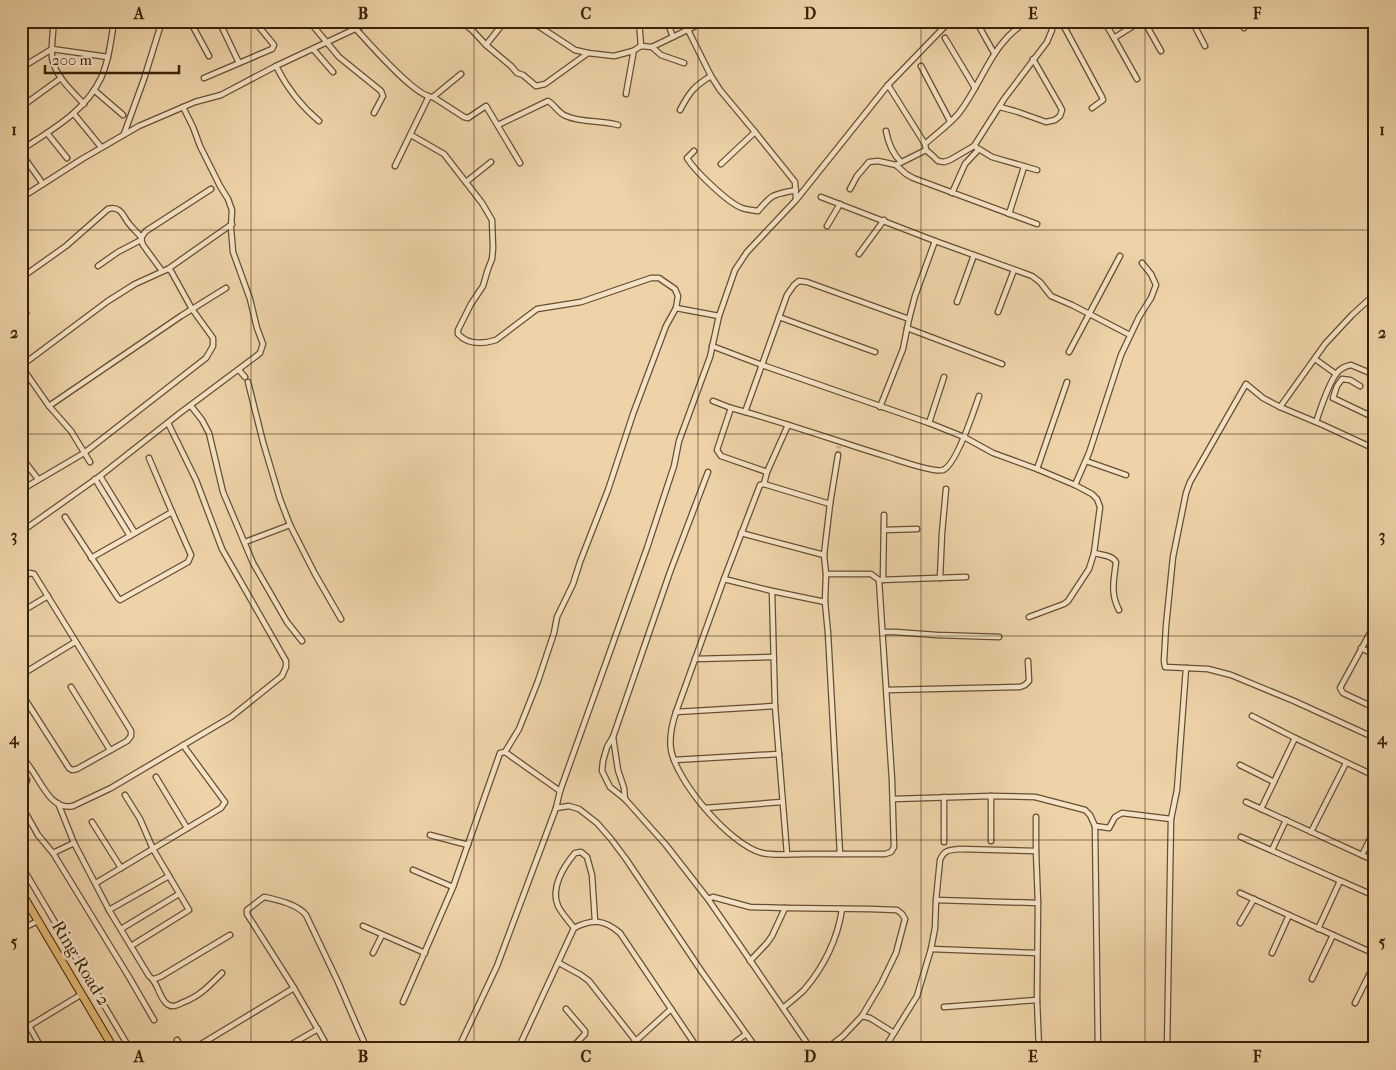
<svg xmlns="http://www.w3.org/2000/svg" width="1396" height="1070" viewBox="0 0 1396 1070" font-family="'IM FELL French Canon',serif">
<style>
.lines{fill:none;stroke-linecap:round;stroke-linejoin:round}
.minor-tunnel{stroke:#c9b088;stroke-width:4.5;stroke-dasharray:4.5 2;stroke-linecap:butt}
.minor-casing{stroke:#654f2f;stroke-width:7}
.primary-casing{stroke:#372307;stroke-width:9}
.minor{stroke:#f4e2c6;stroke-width:4.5}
.primary{stroke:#e7ba74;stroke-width:7}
.grid{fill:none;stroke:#372307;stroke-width:1;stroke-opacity:0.55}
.labels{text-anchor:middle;stroke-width:5;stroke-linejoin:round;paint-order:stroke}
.street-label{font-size:18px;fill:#372307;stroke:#f4e2c6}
.neatline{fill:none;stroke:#372307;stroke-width:2}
.grid-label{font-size:16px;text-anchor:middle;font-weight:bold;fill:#372307}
</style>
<rect width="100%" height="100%" fill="#eed3a8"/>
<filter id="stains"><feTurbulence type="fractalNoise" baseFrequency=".004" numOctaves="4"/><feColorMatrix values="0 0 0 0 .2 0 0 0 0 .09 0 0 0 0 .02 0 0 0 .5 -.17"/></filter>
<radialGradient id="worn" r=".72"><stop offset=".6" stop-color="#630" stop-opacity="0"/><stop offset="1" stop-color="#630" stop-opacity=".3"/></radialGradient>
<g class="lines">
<polyline class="minor-tunnel" points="838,455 839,446"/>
<defs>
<g id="minor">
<path d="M54 21C53 33 51 46 52 58 55 76 72 91 84 104"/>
<polyline points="190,21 209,56"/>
<polyline points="219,21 239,63"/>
<polyline points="309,21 339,57 381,91 383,96 374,113"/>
<polyline points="460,21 472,30 486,45 511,66 517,73 523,75 536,86 545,84 588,53"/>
<polyline points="527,21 540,27 575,50 588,53 614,56 633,51 641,46 639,21"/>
<polyline points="667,21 673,37"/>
<polyline points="976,21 994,53"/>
<path d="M1028 21C992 41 983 82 959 113 950 124 936 134 925 144L926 150 933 156 938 161 944 162 950 160 974 146 1004 99 1047 42 1052 30 1050 21"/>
<polyline points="1061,21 1102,97 1103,100 1092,108"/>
<polyline points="1104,21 1114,38 1141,21"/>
<polyline points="1144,21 1161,51"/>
<polyline points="1192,21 1205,46"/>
<polyline points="1240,21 1244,28"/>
<path d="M356 29C369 43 416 98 433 97L461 74"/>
<polyline points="688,30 711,76 720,90 755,132 795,182 796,199"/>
<polyline points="945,38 975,88"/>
<polyline points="1114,38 1137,79"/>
<polyline points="486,45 505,21"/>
<polyline points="641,46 652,47 706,21"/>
<polyline points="652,47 661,55 684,63"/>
<polyline points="313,49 333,72"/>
<path d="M276 66C287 88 301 106 319 121"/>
<polyline points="921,66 950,121"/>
<polyline points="21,68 52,49 108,57"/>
<polyline points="204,78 272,49 274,45 255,22"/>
<polyline points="888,85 925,144"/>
<polyline points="94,90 123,115"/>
<polyline points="626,94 633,55 633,51"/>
<polyline points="433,97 464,117 468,118 486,106 520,163"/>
<polyline points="21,107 61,78"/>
<polyline points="1000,107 1018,112 1046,122 1055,120 1060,116 1062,110 1060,106 1033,59"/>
<path d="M680 110C689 93 694 86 711 76"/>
<polyline points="74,114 101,147"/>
<path d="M498 125 548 101C555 105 558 113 566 116 582 123 601 120 618 125"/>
<path d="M886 131C888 142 893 154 901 162"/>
<polyline points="47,133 67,158"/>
<polyline points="124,134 144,79 162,21"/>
<path d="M411 135 444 154 482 203 492 220 493 248 492 259 488 269 483 286 471 304 458 330V334C468 345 483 344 496 340L537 309 581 302 651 278H659L675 289 678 296 676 308 666 326 633 414 608 490 580 562 573 584 557 617 554 633 538 681 519 729 505 752"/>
<polyline points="974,146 992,157 1037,170"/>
<path d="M21 150C51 130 85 112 101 78 109 60 111 40 114 21"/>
<path d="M694 151 687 158C695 171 728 203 742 208 747 210 753 210 758 211 773 193 773 195 796 190"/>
<polyline points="21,153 43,184"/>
<polyline points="721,164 755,132"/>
<polyline points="896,165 906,174 913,178 1037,224"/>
<polyline points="395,166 428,98"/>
<polyline points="466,182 491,162"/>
<polyline points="850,189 857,176 869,162 878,161 896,165 926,150"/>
<polyline points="952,193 965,164 978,150"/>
<polyline points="821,197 935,241 1032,276 1040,282 1051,296 1072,305 1130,335"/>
<polyline points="21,198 82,159 139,126 195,102 221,95 276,66 372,21"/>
<polyline points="1009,214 1024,167"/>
<polyline points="827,226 840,204"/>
<polyline points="859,254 884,220"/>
<polyline points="98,266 118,252 141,240"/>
<polyline points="168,269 232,224"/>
<path d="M162 271 143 245C140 238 142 236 146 231L211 189"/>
<path d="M21 278 66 246 108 209C119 206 122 213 127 221 131 227 137 232 141 237"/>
<polyline points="957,302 974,255"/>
<polyline points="676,308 719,316"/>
<polyline points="998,312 1014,270"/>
<polyline points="779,317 875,352"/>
<polyline points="21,318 26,313"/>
<polyline points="907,328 1002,364"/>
<polyline points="712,346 762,365 929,423 964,437 993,453 1037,469 1075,485 1092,494 1097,499 1100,507 1094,553 1089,569 1068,601 1064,604 1029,617"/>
<polyline points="1069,352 1120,256"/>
<polyline points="1315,359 1336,374"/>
<polyline points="21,366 108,301 135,284 168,269 171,271 192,309 213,338 213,346 206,358 84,453 21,490"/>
<polyline points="21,366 49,406 71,431 90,462"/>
<polyline points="239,370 245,377"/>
<polyline points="248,382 263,442 280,499 290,525 315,574 341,619"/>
<polyline points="1360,386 1350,380 1342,379 1337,386 1333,398 1375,418"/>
<path d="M713 401 731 408C784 422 836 441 888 457 898 460 934 473 943 470 956 465 974 411 979 396"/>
<polyline points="49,406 181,316 226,288"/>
<polyline points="191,406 202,420 209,433 223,492 253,563 287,622 302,641"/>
<polyline points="880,407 903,349 909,319 915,296 935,241"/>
<polyline points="1280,407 1325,344 1352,315 1375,294"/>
<polyline points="731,408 717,450 721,456 767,472"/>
<polyline points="745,412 787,295 794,285 799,281 807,282 909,319"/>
<path d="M1316 422C1320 410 1329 382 1337 373 1340 369 1346 366 1351 365L1375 375"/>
<polyline points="929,423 944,377"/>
<polyline points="838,455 830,504 824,555 826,574 825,602 828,633 840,854"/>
<polyline points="21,457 38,479"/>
<polyline points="149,458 172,512"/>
<polyline points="1086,461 1126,475"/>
<polyline points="1037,469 1067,382"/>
<polyline points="708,472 670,572 613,737 607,747 603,761 602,771 610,787 625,799 666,845 708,899 811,1049"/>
<polyline points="100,476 135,533"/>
<polyline points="95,479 130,536"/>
<polyline points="764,484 767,472 788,425"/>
<polyline points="1075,485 1089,453 1121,355 1139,317 1151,298 1156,285 1151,274 1142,263"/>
<path d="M830 504 764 484 760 485 724 579 676 712C672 724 669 737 671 750 677 782 730 845 762 853 775 856 791 854 804 854 831 854 858 854 885 854L891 852 894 847 892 780 879 580"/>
<polyline points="65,517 118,598 120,600 188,562 191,555 172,512 91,558"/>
<polyline points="884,530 917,529"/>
<polyline points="21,532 100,476 180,413 255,357 260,353 263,344 257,328 250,299 233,252 231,228 232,210 228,199 220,186 200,146 193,127 183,107"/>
<polyline points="741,533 824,555"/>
<polyline points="245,542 290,525"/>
<path d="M1094 553C1101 555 1112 555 1116 562 1114 580 1110 593 1119 610"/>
<polyline points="826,574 871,574 879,580 966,577"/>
<polyline points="940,578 942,533 946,489"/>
<polyline points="21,579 30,573 34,574 131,731 131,736 127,741 77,769 72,770 69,768 21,693"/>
<polyline points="724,579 772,591 825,602"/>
<polyline points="883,580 884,515"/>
<polyline points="772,591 775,706 787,854"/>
<polyline points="21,612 48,596"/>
<polyline points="1375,624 1340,688 1343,693 1375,708"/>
<polyline points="883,632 895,632 937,635 999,637"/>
<polyline points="1361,648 1375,655"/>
<polyline points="695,659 773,657"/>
<polyline points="1186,668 1208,669 1231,675 1294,701 1375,738"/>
<polyline points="21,675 75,642"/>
<polyline points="71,687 110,750"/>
<polyline points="887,690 1020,687 1025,685 1029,681 1028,661"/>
<polyline points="676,712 775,706"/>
<polyline points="1252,716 1295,738 1375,776"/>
<polyline points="613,737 618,770 624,788 625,799"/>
<path d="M21 754C26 762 32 770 37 778 45 791 55 810 73 806L111 788 231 717 282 676 286 667V661L222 549 196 480 168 423"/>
<polyline points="674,760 779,754"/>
<polyline points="1240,765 1274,782"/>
<polyline points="21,771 27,780 26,783 21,787"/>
<polyline points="156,777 187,828"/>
<polyline points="125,795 140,819 153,849 189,910 131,946"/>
<polyline points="991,796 991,841"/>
<polyline points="944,797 944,842"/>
<polyline points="893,799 991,796 1035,797 1085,810 1090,815 1095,826 1098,1049"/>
<polyline points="1246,802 1375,861"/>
<path d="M58 803 74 843 109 910 149 976C158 982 158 995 166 1003 172 1009 177 1005 184 1002 200 996 210 985 222 973"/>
<polyline points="21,805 38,835 53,853 74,843"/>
<polyline points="556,808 569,806 579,809 597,823 611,839 626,859 702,972 757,1049"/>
<polyline points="705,808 782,802"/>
<polyline points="1261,809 1295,738"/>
<polyline points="1036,817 1036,851 1038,903 1037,1000 1039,1049"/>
<polyline points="92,822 121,868"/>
<polyline points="1095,826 1109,828 1115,817 1122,813 1171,819"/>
<polyline points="1311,832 1346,763"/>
<polyline points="430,835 468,845"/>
<polyline points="1241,837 1375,896"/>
<polyline points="1272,850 1286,820"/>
<polyline points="53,853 129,977 154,1020"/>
<polyline points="1362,855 1375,829"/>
<polyline points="21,865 130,1049"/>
<polyline points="413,870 453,887"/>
<polyline points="96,883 221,808 225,802 222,798 183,745"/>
<polyline points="1240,893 1375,954"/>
<polyline points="708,899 713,897 750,907 785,908 870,909 897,910 902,914 905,919 896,953 881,984 862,1016 843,1036 826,1049"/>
<polyline points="936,900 1038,903"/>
<polyline points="109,910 169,876"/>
<polyline points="1240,923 1254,899"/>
<polyline points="363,926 425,953"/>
<path d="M574 928C569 921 562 914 558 906 550 888 564 866 575 853L581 852 587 857 592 875 595 921"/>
<polyline points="21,929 38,921"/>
<polyline points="121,929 179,894"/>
<polyline points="1318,929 1340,881"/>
<polyline points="931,949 1037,953"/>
<polyline points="373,953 382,935"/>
<polyline points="1272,953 1289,915"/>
<polyline points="750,961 767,943 772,936 785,908"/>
<polyline points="559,963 581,975 589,981 635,1040"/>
<polyline points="154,979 160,977 230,935"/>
<polyline points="1312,979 1333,935"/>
<polyline points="403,1002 453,887 500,753 505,752 560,791"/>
<polyline points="1355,1003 1375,963"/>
<polyline points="944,1007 1037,1000"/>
<path d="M783 1008C790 1002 798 996 804 990 824 967 838 938 842 909"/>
<polyline points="566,1009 585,1031 585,1034 571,1049"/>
<polyline points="862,1016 870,1018 894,1033"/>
<polyline points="29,1026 42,1049"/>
<polyline points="21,1031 82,994"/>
<polyline points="177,1040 182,1049"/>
<polyline points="193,1049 294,988"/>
<polyline points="283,1049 318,1029"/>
<path d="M329 1049 294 988 247 914V910L264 897C278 900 297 904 306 915L338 982 367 1049"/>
<polyline points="458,1049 497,966 556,808 560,791 647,548 674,466 679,441 710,357 719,316 735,270 747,252 796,200 888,85 950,21"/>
<path d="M518 1049 574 928C592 919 604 919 620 933L698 1049"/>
<polyline points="627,1049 671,1009"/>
<polyline points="726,1049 746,1034"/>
<path d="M884 1049 917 996 931 949 935 928 936 900 940 860C944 850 949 850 959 849L1036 851"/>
<polyline points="1167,1049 1171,819 1177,790 1186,668 1165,667 1164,661 1166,626 1173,557 1186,493 1190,482 1246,384 1263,398 1280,407 1323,425 1375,449"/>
</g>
<polyline id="primary" points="21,892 114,1049"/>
</defs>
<use href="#minor" class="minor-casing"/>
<use href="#primary" class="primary-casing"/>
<use href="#minor" class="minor"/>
<use href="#primary" class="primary"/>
</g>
<path class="grid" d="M251 21V1049M474 21V1049M698 21V1049M921 21V1049M1145 21V1049M21 230H1375M21 434H1375M21 636H1375M21 840H1375"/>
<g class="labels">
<g class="street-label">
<text transform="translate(81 963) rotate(59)" y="6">Ring Road 2</text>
</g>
</g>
<rect width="1396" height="1070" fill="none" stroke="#eed3a8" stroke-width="55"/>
<path d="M45 65v8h134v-8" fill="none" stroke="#372307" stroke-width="2.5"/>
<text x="52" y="65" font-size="15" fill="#372307" stroke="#f4e2c6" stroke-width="4" paint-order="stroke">200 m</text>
<rect x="28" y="28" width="1340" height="1014" class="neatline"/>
<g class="grid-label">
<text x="139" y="19">A</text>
<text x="363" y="19">B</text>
<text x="586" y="19">C</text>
<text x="810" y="19">D</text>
<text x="1033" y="19">E</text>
<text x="1257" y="19">F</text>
<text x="14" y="135">1</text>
<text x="1382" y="135">1</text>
<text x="14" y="338">2</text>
<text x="1382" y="338">2</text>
<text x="14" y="541">3</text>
<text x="1382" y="541">3</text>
<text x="14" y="744">4</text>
<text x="1382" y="744">4</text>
<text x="14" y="947">5</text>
<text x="1382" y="947">5</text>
<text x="139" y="1062">A</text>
<text x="363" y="1062">B</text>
<text x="586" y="1062">C</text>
<text x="810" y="1062">D</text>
<text x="1033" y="1062">E</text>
<text x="1257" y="1062">F</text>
</g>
<rect width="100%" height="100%" filter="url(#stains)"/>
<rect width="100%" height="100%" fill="url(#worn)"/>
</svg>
